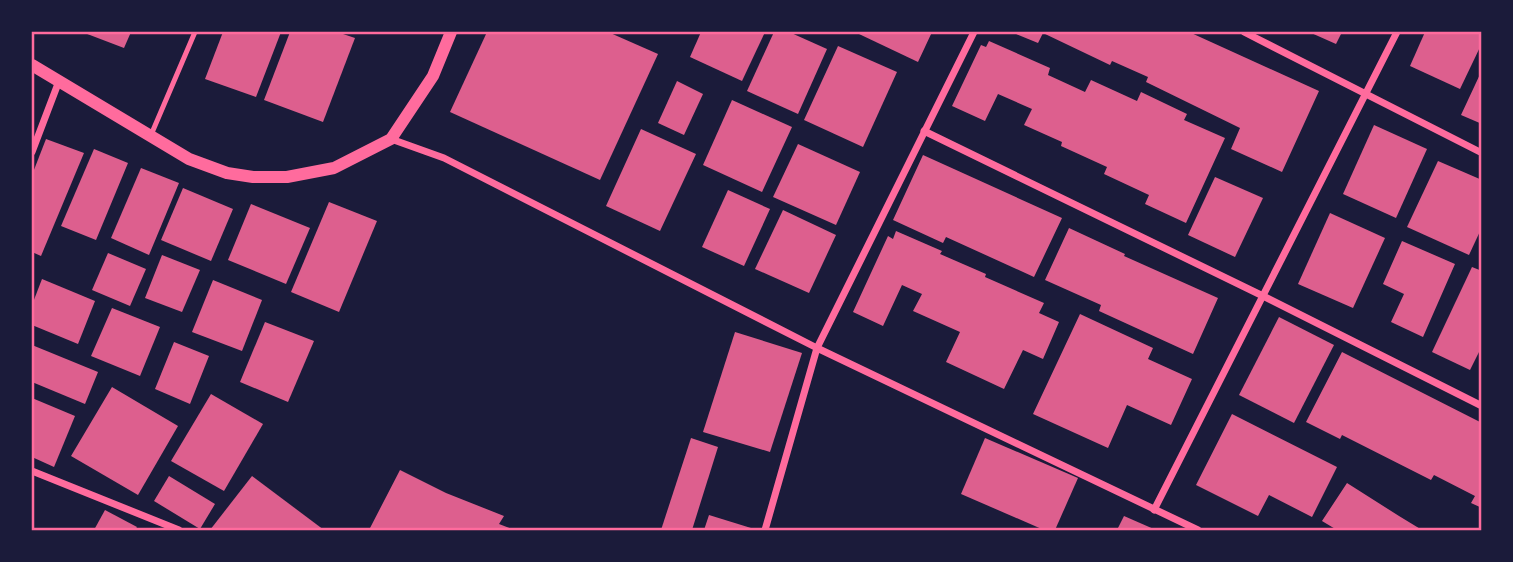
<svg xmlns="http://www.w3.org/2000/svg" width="1513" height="562" viewBox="0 0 1513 562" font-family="Commissioner,sans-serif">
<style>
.building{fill:#dd5f8e}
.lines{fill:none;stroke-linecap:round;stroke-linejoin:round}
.service{stroke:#ff6b9d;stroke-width:5}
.minor{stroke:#ff6b9d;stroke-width:7}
.tertiary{stroke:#ff6b9d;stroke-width:12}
.neatline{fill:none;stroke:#ff6b9d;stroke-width:2.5}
</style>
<rect width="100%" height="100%" fill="#1b1b3a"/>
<g class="building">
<polygon points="82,32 131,32 124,48"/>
<polygon points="223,32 281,32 256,97 205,79"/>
<polygon points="290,32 337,32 355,38 323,122 264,100"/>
<polygon points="487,32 608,32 658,54 600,180 450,112"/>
<polygon points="701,32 765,32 742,81 690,57"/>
<polygon points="774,32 789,32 827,49 798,114 747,91"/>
<polygon points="860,32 932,32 918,62 859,34"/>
<polygon points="1011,32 1189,32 1319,91 1282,172 1231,149 1240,128 1146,82 1148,77 1112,61 1110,65 1043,33 1038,43"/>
<polygon points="1309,32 1342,32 1336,44"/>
<polygon points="1425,32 1482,32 1482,43 1460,89 1410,66"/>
<polygon points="989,41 1050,68 1048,75 1085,92 1091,80 1137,101 1141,92 1187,114 1184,120 1225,138 1186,223 1145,204 1149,195 1104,174 1107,167 1061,146 1062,142 1024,125 1032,109 998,94 985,121 952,106 981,45 986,47"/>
<polygon points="838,46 897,72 863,147 804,120"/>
<polygon points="1482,70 1482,124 1461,115"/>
<polygon points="677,81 703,94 684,135 658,123"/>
<polygon points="732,100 792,127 762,192 703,165"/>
<polygon points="1374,125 1427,149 1396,218 1343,194"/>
<polygon points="641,129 696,154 660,231 606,206"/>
<polygon points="46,139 84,153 41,256 32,252 32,175"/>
<polygon points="798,144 860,172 836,225 773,197"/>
<polygon points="94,149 128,163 96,240 61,226"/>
<polygon points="923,155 1062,218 1034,277 946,237 943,243 893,220"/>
<polygon points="1438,161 1482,180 1482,227 1469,255 1407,227"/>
<polygon points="141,168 179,183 149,255 111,238"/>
<polygon points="1215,177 1263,198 1235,257 1188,235"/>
<polygon points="183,188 233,209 211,261 161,240"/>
<polygon points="728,190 770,209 744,266 702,247"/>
<polygon points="329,202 377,221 339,312 291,292"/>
<polygon points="251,204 310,228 286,284 228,260"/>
<polygon points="783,210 836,235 809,293 755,269"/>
<polygon points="1330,213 1385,238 1353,308 1298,284"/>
<polygon points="1069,228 1125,254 1124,256 1218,298 1193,354 1099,311 1101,305 1045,280"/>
<polygon points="896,231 942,251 940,254 986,274 985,277 1044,303 1039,313 1059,322 1043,359 1023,350 1004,389 946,362 960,332 913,311 922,294 902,285 883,326 853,312 888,236 893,239"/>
<polygon points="1402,241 1455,264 1423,337 1391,322 1404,294 1383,284"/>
<polygon points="108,253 146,269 130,306 92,290"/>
<polygon points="162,255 200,270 182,312 145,298"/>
<polygon points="1472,267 1482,271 1482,346 1470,370 1432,352"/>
<polygon points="42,279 95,301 78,344 32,325 32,305"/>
<polygon points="213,280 262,300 242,351 192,332"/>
<polygon points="112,308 160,327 140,376 91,356"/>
<polygon points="1080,314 1153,348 1148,359 1192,379 1171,425 1127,405 1108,448 1033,414"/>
<polygon points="1279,317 1334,345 1294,423 1239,395"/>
<polygon points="265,322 314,341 288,402 240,382"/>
<polygon points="735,332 802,353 770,452 703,432"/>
<polygon points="174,342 209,356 190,404 155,389"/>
<polygon points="32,345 98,372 85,404 32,382"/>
<polygon points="1342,352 1482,423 1482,508 1471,503 1475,496 1434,475 1431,480 1342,435 1340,439 1306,422"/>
<polygon points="112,387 178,426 138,495 71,456"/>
<polygon points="211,394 263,424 224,491 171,461"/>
<polygon points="32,398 75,416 54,467 32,457"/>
<polygon points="1232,414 1337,467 1312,517 1269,495 1258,516 1196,485"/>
<polygon points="691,438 718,447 692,530 661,530"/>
<polygon points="985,438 1078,478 1055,530 1044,530 961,494"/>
<polygon points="400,470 446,493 504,516 499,524 515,530 369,530"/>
<polygon points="169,476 215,504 200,529 154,501"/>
<polygon points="252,476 324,530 210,530"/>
<polygon points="1347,483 1399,516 1422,530 1337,530 1322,521"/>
<polygon points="105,510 137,527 135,530 94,530"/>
<polygon points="709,515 751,528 750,530 704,530"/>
<polygon points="1124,516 1156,530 1117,530"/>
</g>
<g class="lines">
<polyline class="service" points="151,135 195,32"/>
<g class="minor">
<polyline points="1244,32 1482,153"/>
<polyline points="924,131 1263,296 1482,406"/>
<polyline points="391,139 444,158 817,348 1198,530"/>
<polyline points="32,152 59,81"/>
<polyline points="32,471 179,530"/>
<polyline points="1154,510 1397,32"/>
<polyline points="765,530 817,348 974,32"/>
</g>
<polyline class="tertiary" points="32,65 189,159 227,173 253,177 287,177 334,168 391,139 433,76 451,32"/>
</g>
<rect width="1513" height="562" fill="none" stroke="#1b1b3a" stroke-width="66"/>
<rect x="33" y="33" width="1447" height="496" class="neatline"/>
</svg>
